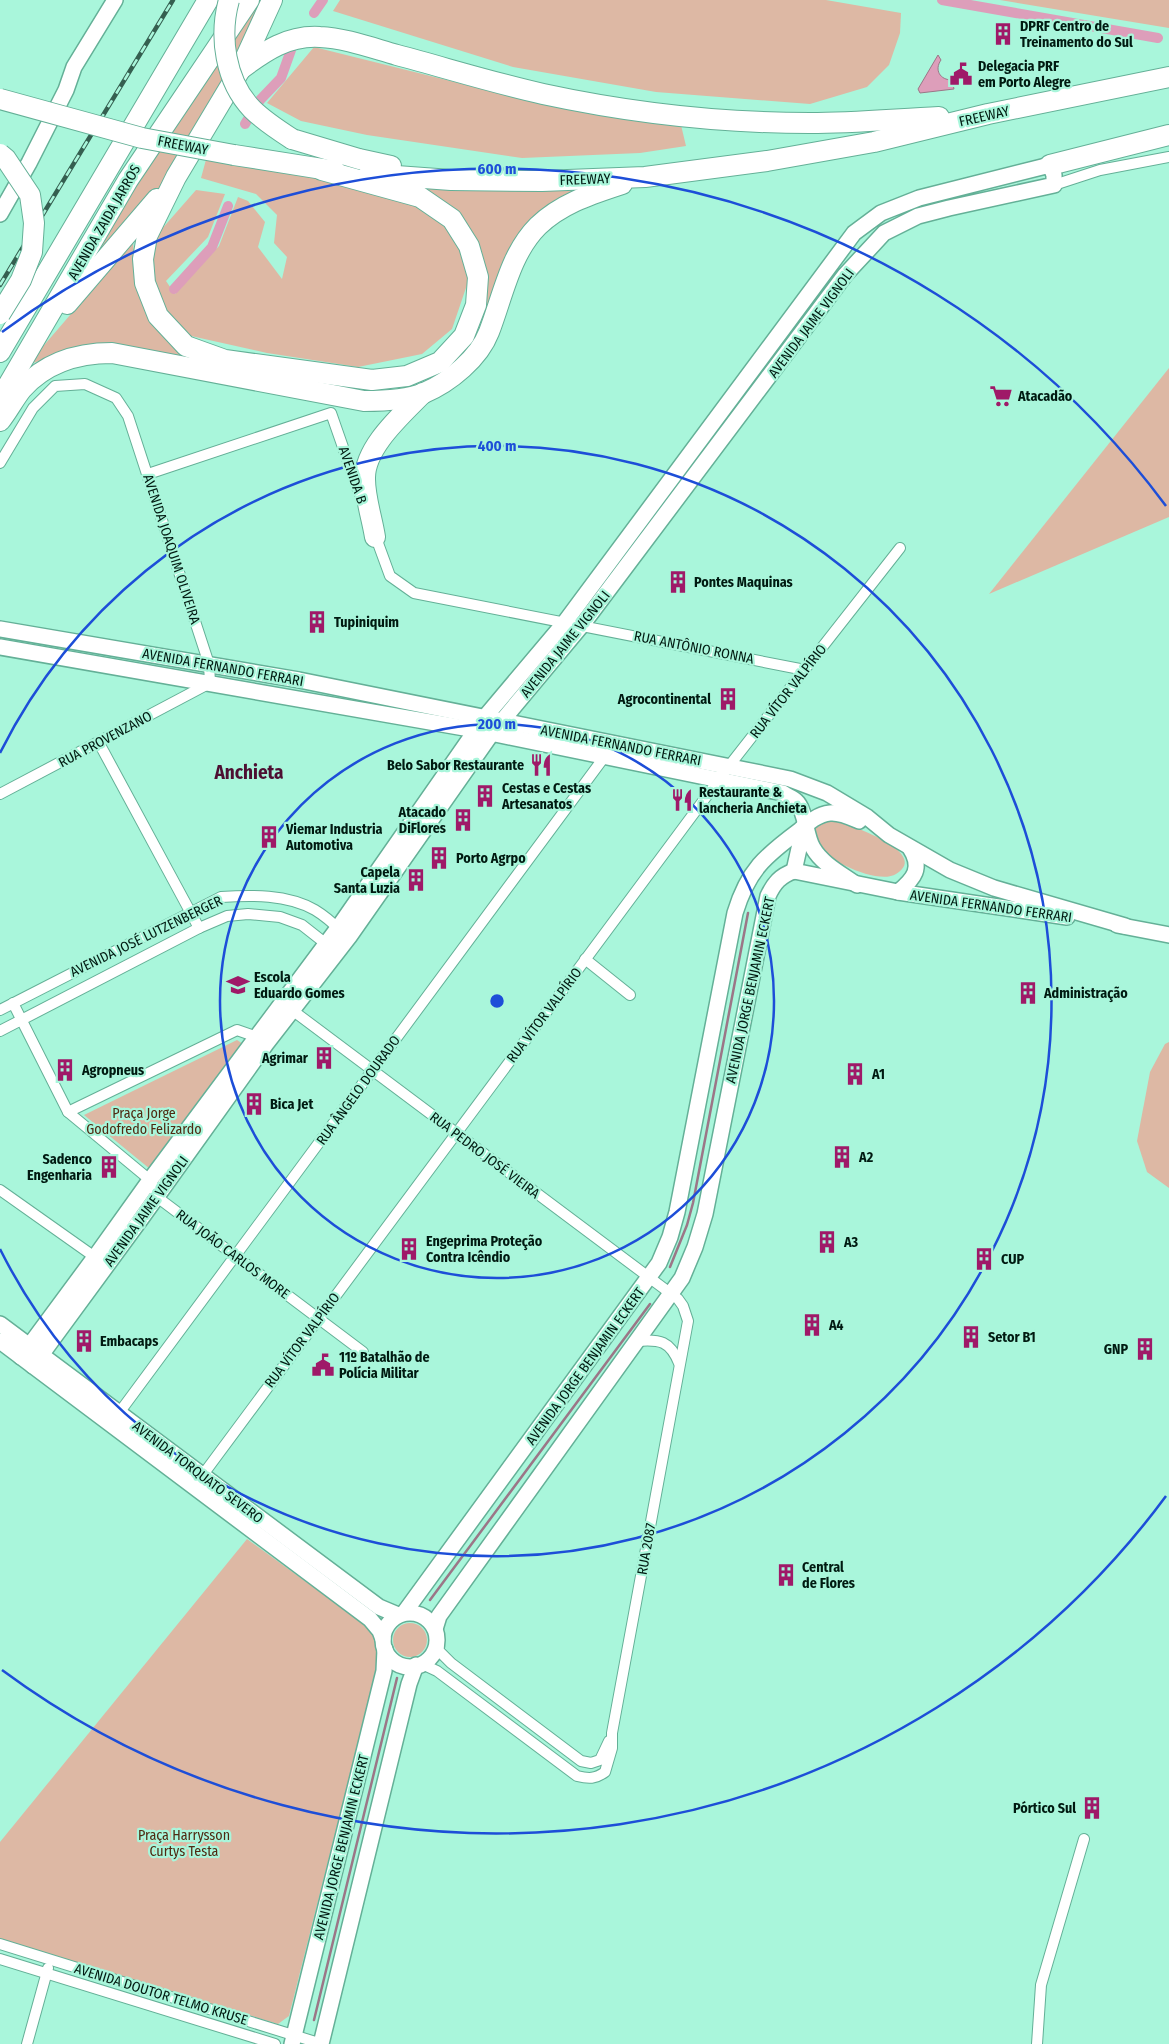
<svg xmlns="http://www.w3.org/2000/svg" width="1169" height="2044" viewBox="0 0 1169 2044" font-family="'Fira Sans Condensed',sans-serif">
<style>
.green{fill:#ddb8a4}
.water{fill:#dd9eba;stroke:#9b7687}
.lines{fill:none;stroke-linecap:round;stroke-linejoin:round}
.stream{stroke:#9b7687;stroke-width:2.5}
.canal{stroke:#dd9eba;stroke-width:10}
.street-casing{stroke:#64b097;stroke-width:12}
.secondary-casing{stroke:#64b097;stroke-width:18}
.highway-casing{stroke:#64b097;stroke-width:22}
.street{stroke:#fff;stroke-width:10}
.secondary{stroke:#fff;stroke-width:15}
.highway{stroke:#fff;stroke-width:20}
.rail-casing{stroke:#355f50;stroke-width:4.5}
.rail{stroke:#a9f6db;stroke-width:2.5;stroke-dasharray:8;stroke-linecap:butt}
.highway-bridge-casing{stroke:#64b097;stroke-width:22;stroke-linecap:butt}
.highway-bridge{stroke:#fff;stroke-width:20}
.ring{fill:none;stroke:#1d4ed8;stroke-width:2.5}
.labels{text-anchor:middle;stroke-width:4.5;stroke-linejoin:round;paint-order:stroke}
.poi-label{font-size:14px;font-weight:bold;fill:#001a11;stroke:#a9f6db;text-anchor:start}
.street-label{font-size:14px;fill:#001a11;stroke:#a9f6db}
.park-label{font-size:14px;fill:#4f2911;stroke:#a9f6db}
.district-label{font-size:19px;font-weight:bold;fill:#4d0f32;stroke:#a9f6db}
.centre{fill:#1d4ed8;stroke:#a9f6db;stroke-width:2.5}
.ring-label{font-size:15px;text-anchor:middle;font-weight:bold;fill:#1d4ed8;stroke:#a9f6db;stroke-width:4.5;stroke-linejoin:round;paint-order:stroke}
</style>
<rect width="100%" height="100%" fill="#a9f6db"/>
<g class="green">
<polygon points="257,0 263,0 217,94 157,193 77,285 142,174"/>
<polygon points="340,0 826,0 901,13 900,33 889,65 867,87 810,104 656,92 513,67 333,11"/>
<polygon points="1000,0 1169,0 1169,28"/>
<polygon points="314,47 551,106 681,125 686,146 640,153 522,158 367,135 301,121 267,103"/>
<polygon points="207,156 323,176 413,200 446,223 463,249 469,279 452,329 422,354 358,367 267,353 191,336 166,313 155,284 153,239 196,190 225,194 208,237 166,281 175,294 219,246 238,197 248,201 265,222 258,247 282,279 287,257 274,243 277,215 256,194 201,178"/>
<polygon points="420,183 575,191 534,221 485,319 483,263 466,224"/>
<polygon points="133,242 136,283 209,364 72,350 27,365"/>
<polygon points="1169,368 1169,517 989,594"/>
<path d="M827 818C840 821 934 852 896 874 879 885 827 861 817 845 814 842 814 835 812 831L819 821Z"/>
<polygon points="237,1040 243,1044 150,1169 84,1115"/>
<polygon points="1169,1042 1169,1188 1147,1172 1137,1141 1150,1072 1165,1044"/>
<polygon points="247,1539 371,1629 378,1644 379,1659 289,2016 278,2024 0,1939 0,1842"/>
<circle cx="410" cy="1640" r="17"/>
</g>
<path class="water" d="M938 55 941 60C934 70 940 80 952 80L954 89 920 93 918 89Z"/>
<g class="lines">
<g class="stream">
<polyline points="670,1267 687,1225 693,1203 748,913"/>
<polyline points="430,1600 650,1304"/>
<polyline points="314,2020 397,1678"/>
</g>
<g class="canal">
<polyline points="942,0 1158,38"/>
<polyline points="314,13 323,0"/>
<polyline points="245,124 260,100 281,78 291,50"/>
<polyline points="174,289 212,247 228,206"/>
</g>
<defs>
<g id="street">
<polyline points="1054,185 1100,170 1169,157"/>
<polyline points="0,463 33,408 55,386 85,384 116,398 128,416 209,664 210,683 0,794"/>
<polyline points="148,474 331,413 359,493"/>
<polyline points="375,535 390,576 414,593 805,670"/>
<polyline points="99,743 199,928"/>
<polyline points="585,959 630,995"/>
<polyline points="13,1003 68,1112 150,1180 157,1197 363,1352"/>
<path d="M0 1010 221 897C251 895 287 894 315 910 325 916 334 924 342 932"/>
<path d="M292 1010 678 1299 683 1306 688 1321 612 1733V1748L605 1772C595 1779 589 1779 577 1776L437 1671 422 1664"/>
<polyline points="0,1031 199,928 227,916 248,914 280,917 302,925 330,947"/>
<polyline points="68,1112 237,1030 257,1037 261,1041"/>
<polyline points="0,1190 99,1260"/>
<path d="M637 1341C660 1339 670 1341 679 1363"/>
<polyline points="116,1417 608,752"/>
<polyline points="199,1480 729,766 900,548"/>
<polyline points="437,1640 439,1651 451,1663 581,1761 591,1763 600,1760 609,1741"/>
<polyline points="0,1944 322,2044"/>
<polyline points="0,1959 275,2044"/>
<polyline points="27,2044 48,1968"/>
<polyline points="1037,2044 1041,1985 1084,1839"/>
</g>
<g id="secondary">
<polyline points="0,214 29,163 66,90 74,67 115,0"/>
<polyline points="0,629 299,680 790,779 827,793 867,817 889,835 950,870 994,888 1125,926"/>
<path d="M0 647 476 730 783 793C787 796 793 798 796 801 806 810 805 835 813 848 822 864 842 874 857 885"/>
<polyline points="794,871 898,892 1067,917"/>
<polyline points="794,871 804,826"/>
<path d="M898 892C914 879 923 868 910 848"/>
<polyline points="1117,925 1169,935"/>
<polyline points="0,1324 379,1607 398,1615"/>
<polyline points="0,1341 370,1619 380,1631 383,1639"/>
<polyline points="21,1357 95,1257 150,1180 338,928 485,717 565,622 854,233 881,213 919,198 1050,165 1054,175 1054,185 949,208 918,216 884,233 845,275 582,625 492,733 349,937 266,1044 143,1216 33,1366"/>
<path d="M404 1613 659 1263 670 1237 677 1212 735 913C748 870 765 856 800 830 808 823 818 814 830 813 840 812 850 817 859 821"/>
<circle cx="410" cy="1640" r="27"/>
<path d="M435 1629 439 1616 682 1278 695 1247 705 1214 768 896C774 883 780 876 794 871"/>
<polyline points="292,2044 384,1671 385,1649"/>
<polyline points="321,2044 409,1684 416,1665"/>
</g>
<g id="highway">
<polyline points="272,0 240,70 176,177 147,236 143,259 145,283 158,316 186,346 225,360 372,380 407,376 440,362 464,336 476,305 478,277 469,246 452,219 420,197 322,170"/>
<path d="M241 69C265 51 288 35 320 37 345 38 372 48 397 55 446 68 494 83 543 94 631 113 721 123 810 123 853 123 896 119 939 117"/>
<polyline points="292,139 359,159 391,166"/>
<polyline points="234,155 335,171"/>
<polyline points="1050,165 1169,135"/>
<polyline points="369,174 451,180 542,181 645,177 767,161 874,142 988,114 1169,77"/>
<polyline points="67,304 157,199"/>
<polyline points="0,352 208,0"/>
<polyline points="0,399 128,180 249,0"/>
<path d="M0 421C8 411 14 399 22 389 46 362 78 353 112 353L364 401C383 401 407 400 424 393 450 382 479 358 489 332 503 296 510 254 538 226 562 203 592 194 622 184"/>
<path d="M375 537C372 518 365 498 365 479 364 447 403 414 423 393"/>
</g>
</defs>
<use href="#street" class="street-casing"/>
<use href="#secondary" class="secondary-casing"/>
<use href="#highway" class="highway-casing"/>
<use href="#street" class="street"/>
<use href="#secondary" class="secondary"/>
<use href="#highway" class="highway"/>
<defs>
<polyline id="rail" points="0,285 173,0"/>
</defs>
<use href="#rail" class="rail-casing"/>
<use href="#rail" class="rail"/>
<defs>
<g id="highway-bridge">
<path d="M229 0C219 36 225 81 252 109 264 121 278 130 292 139"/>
<polyline points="0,99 142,138 234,155"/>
<polyline points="0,154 6,159 30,195 34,223 32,252 21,280 0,314"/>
</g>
</defs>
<use href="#highway-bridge" class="highway-bridge-casing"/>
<use href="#highway-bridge" class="highway-bridge"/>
</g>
<g class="ring">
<circle cx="497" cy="1001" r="277"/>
<path d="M0 753A555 555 0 1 1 0 1249"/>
<path d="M1166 1496A832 832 0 0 1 2 1670M2 332A832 832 0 0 1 1166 506"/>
</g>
<defs>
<symbol id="building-bare" viewBox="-9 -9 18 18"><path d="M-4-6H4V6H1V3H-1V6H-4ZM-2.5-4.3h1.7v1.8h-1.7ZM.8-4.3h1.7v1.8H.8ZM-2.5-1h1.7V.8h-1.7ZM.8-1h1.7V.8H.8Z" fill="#9f1968" stroke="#a9f6db" stroke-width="2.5" paint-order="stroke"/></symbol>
<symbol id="civic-bare" viewBox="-9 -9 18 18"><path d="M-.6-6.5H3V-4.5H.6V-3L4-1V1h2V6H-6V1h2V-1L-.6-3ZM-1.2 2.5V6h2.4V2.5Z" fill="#9f1968" stroke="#a9f6db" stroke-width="2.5" paint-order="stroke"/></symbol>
<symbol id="supermarket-bare" viewBox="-9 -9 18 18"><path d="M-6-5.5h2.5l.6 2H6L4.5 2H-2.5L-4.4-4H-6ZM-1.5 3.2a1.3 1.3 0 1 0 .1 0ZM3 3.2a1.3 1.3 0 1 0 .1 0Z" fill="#9f1968" stroke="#a9f6db" stroke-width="2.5" paint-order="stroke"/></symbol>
<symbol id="restaurant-bare" viewBox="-9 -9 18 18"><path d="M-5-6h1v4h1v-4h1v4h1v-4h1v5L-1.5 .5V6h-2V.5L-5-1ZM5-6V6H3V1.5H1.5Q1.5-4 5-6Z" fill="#9f1968" stroke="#a9f6db" stroke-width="2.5" paint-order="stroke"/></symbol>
<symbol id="school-bare" viewBox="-9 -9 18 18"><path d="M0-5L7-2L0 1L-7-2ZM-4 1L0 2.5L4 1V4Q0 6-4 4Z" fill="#9f1968" stroke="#a9f6db" stroke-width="2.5" paint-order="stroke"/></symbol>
</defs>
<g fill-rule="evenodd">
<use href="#building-bare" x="987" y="18" width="32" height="32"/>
<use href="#civic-bare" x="945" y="58" width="32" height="32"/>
<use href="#supermarket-bare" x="985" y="380" width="32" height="32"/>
<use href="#building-bare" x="662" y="566" width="32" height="32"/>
<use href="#building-bare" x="301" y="606" width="32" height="32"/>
<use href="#building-bare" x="712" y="683" width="32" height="32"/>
<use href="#restaurant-bare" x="525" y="749" width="32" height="32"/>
<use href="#building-bare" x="469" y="780" width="32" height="32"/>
<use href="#restaurant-bare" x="666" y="784" width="32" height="32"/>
<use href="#building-bare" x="447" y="804" width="32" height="32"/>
<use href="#building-bare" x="253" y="821" width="32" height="32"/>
<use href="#building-bare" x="423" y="842" width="32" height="32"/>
<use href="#building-bare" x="400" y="864" width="32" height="32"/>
<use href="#school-bare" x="222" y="969" width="32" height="32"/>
<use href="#building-bare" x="1012" y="977" width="32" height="32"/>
<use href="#building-bare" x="308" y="1042" width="32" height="32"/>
<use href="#building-bare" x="49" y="1054" width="32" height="32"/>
<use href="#building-bare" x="839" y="1058" width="32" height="32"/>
<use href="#building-bare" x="238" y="1088" width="32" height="32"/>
<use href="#building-bare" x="826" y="1141" width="32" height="32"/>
<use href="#building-bare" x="93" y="1151" width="32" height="32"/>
<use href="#building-bare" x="811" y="1226" width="32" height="32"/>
<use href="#building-bare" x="393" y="1233" width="32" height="32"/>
<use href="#building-bare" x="968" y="1243" width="32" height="32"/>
<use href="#building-bare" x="796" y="1309" width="32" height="32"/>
<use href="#building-bare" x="955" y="1321" width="32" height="32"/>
<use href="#building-bare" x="68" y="1325" width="32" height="32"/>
<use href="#building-bare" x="1129" y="1333" width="32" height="32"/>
<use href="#civic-bare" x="307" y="1349" width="32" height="32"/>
<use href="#building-bare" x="770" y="1559" width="32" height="32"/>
<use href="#building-bare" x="1076" y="1792" width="32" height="32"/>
</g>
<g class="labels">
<g class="poi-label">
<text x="1020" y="31">DPRF Centro de<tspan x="1020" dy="16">Treinamento do Sul</tspan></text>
<text x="978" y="71">Delegacia PRF<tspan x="978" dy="16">em Porto Alegre</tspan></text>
<text x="1018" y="401">Atacadão</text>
<text x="694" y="587">Pontes Maquinas</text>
<text x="334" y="627">Tupiniquim</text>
<text x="711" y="704" text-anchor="end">Agrocontinental</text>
<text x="524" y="770" text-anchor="end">Belo Sabor Restaurante</text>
<text x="502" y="793">Cestas e Cestas<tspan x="502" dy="16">Artesanatos</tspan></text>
<text x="699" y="797">Restaurante &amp;<tspan x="699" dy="16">lancheria Anchieta</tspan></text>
<text x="446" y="817" text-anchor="end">Atacado<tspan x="446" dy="16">DiFlores</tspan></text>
<text x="286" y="834">Viemar Industria<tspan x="286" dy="16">Automotiva</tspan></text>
<text x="456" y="863">Porto Agrpo</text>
<text x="400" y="877" text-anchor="end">Capela<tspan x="400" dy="16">Santa Luzia</tspan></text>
<text x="254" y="982">Escola<tspan x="254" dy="16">Eduardo Gomes</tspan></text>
<text x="1044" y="998">Administração</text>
<text x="308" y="1063" text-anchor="end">Agrimar</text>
<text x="82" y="1075">Agropneus</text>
<text x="872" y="1079">A1</text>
<text x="270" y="1109">Bica Jet</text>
<text x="859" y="1162">A2</text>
<text x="92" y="1164" text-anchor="end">Sadenco<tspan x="92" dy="16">Engenharia</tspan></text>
<text x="426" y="1246">Engeprima Proteção<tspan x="426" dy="16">Contra Icêndio</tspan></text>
<text x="844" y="1247">A3</text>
<text x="1001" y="1264">CUP</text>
<text x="829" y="1330">A4</text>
<text x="988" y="1342">Setor B1</text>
<text x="100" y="1346">Embacaps</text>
<text x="1128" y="1354" text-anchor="end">GNP</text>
<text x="339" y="1362">11º Batalhão de<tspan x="339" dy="16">Polícia Militar</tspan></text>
<text x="802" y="1572">Central<tspan x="802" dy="16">de Flores</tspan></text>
<text x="1076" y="1813" text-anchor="end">Pórtico Sul</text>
</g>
<g class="street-label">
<text transform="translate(984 116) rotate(-13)" y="5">FREEWAY</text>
<text transform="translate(183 145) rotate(11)" y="5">FREEWAY</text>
<text transform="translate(585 179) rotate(-2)" y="5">FREEWAY</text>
<text transform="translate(104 222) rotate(-60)" y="5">AVENIDA ZAIDA JARROS</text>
<text transform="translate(811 323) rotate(-53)" y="5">AVENIDA JAIME VIGNOLI</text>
<text transform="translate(353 475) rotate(71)" y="5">AVENIDA B</text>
<text transform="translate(172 549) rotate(72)" y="5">AVENIDA JOAQUIM OLIVEIRA</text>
<text transform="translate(565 644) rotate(-51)" y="5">AVENIDA JAIME VIGNOLI</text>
<text transform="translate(694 647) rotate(11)" y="5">RUA ANTÔNIO RONNA</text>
<text transform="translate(223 667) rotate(10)" y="5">AVENIDA FERNANDO FERRARI</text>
<text transform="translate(788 691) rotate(-52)" y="5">RUA VÍTOR VALPÍRIO</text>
<text transform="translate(105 739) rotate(-28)" y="5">RUA PROVENZANO</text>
<text transform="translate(621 745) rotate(11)" y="5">AVENIDA FERNANDO FERRARI</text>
<text transform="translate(991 906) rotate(8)" y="5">AVENIDA FERNANDO FERRARI</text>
<text transform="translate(146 936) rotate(-26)" y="5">AVENIDA JOSÉ LUTZENBERGER</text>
<text transform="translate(750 990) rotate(-78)" y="5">AVENIDA JORGE BENJAMIN ECKERT</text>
<text transform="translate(544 1015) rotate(-53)" y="5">RUA VÍTOR VALPÍRIO</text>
<text transform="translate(358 1090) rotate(-54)" y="5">RUA ÂNGELO DOURADO</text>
<text transform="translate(485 1155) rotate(37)" y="5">RUA PEDRO JOSÉ VIEIRA</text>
<text transform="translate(146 1211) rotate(-54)" y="5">AVENIDA JAIME VIGNOLI</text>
<text transform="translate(233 1254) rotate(37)" y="5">RUA JOÃO CARLOS MORE</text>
<text transform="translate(302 1340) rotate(-53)" y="5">RUA VÍTOR VALPÍRIO</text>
<text transform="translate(585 1366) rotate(-54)" y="5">AVENIDA JORGE BENJAMIN ECKERT</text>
<text transform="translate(198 1472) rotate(37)" y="5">AVENIDA TORQUATO SEVERO</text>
<text transform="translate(646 1549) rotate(-80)" y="5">RUA 2087</text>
<text transform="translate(341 1847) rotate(-76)" y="5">AVENIDA JORGE BENJAMIN ECKERT</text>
<text transform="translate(161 1994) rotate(17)" y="5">AVENIDA DOUTOR TELMO KRUSE</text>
</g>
<g class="park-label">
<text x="144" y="1118">Praça Jorge<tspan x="144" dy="16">Godofredo Felizardo</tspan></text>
<text x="184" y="1840">Praça Harrysson<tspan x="184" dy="16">Curtys Testa</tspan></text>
</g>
<g class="district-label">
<text x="249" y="779">Anchieta</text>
</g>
</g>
<circle cx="497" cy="1001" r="8" class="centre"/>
<g class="ring-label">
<text x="497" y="174">600 m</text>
<text x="497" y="451">400 m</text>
<text x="497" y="729">200 m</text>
</g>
</svg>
